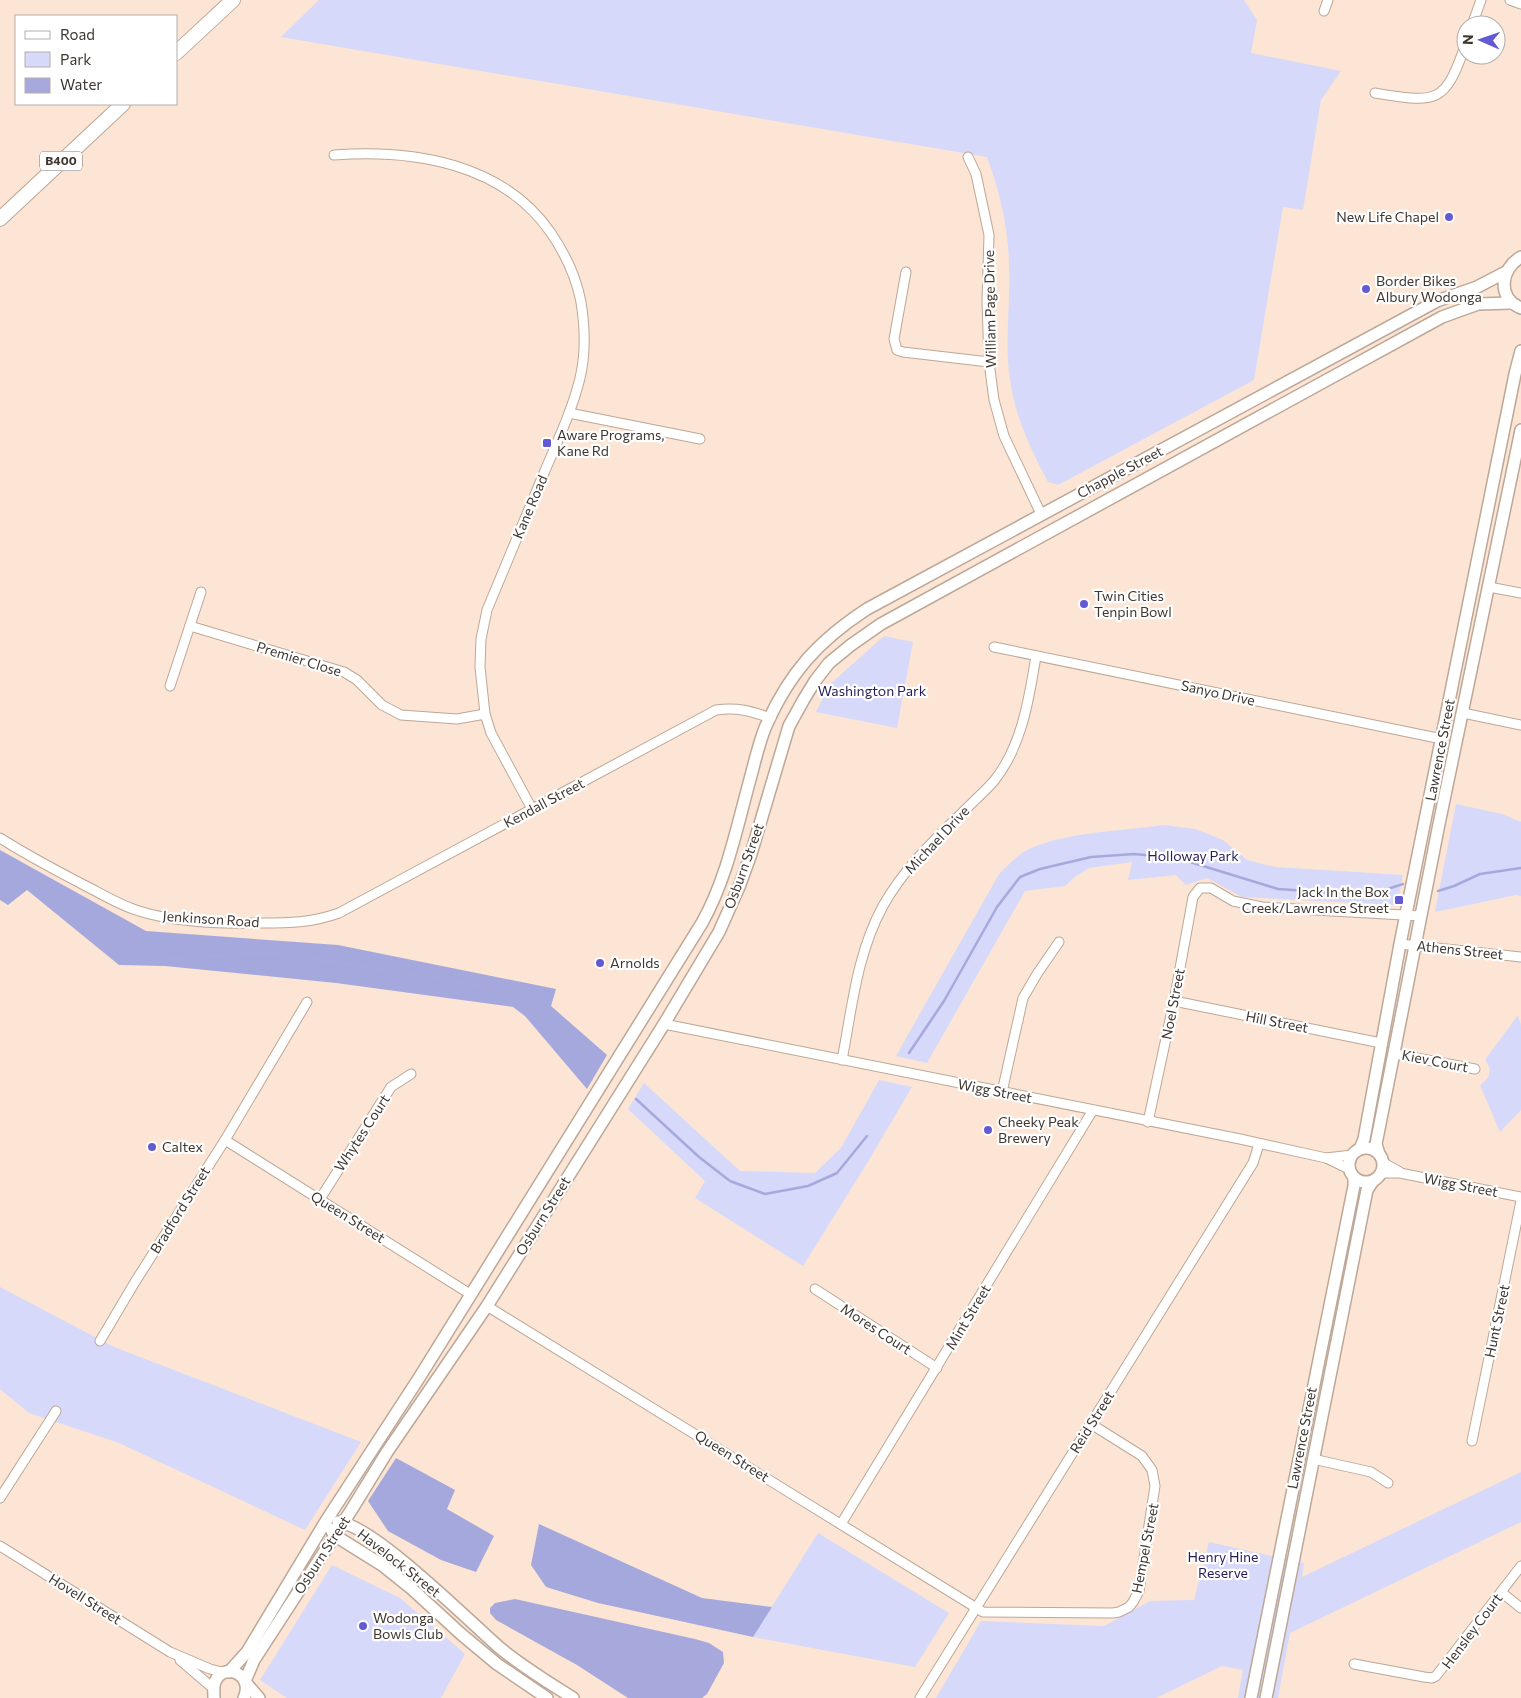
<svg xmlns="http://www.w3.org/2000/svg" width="1521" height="1698" viewBox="0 0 1521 1698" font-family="Commissioner,sans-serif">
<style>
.green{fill:#d7d9fa}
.forest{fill:#a5a8dc}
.water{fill:#a7a9dd}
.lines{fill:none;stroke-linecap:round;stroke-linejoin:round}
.stream{stroke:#a7a9dd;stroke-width:2.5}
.street-casing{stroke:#bda797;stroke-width:11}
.secondary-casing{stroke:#bda797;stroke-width:14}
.primary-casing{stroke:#bda797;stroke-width:16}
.street{stroke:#fff;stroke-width:9}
.secondary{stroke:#fff;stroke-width:11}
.primary{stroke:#fff;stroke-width:14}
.poi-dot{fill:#6359d2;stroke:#fff;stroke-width:2}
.labels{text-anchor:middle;stroke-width:4.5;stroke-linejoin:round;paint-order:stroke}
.shield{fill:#fff;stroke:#79726e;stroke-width:1}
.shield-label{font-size:12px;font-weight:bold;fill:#3f3630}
.poi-label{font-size:14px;fill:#3f3630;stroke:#fff;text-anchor:start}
.street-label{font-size:14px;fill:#3f3630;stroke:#fff}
.park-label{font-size:14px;fill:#241d5a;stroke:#fff}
</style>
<rect width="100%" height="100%" fill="#fce5d5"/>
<g class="green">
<path d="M319 0H1244L1257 20 1251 53 1341 71 1321 100 1303 210 1283 207 1254 380 1058 485 1048 482C1030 448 1015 417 1010 379 1004 341 1011 302 1009 264 1008 227 1000 192 987 157L281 37Z"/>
<polygon points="884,636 913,642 897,728 816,712 829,685"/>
<polygon points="1456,804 1502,814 1521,822 1521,896 1516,895 1435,912"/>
<path d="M1164 825 1195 829 1223 840 1247 860 1275 867 1403 875 1397 905 1242 897 1207 878 1186 885 1176 875 1128 880 1132 862 1089 868 1076 876 1065 886 1025 891 927 1063 896 1056 999 874C1006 867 1014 859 1022 853 1056 832 1124 831 1164 825Z"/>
<path d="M1518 1015 1521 1025V1110L1500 1132 1480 1085C1490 1079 1493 1069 1485 1060Z"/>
<polygon points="879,1080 912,1087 869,1160 803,1266 695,1198 705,1181 628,1109 644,1083 740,1171 815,1173 841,1148"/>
<polygon points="0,1287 114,1347 361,1442 305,1530 119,1443 29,1413 0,1389"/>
<polygon points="1521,1472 1521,1522 1290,1633 1278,1698 1238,1698 1243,1670 1222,1666 1156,1698 936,1698 981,1621 1104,1626 1150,1601 1194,1600 1209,1542 1304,1563 1302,1577"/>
<polygon points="818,1533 949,1613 915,1667 753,1637"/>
<polygon points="332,1565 400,1598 465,1654 441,1698 287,1698 260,1680"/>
</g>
<g class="forest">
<polygon points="0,850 146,931 338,945 556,989 551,1006 607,1055 587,1089 525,1016 513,1007 336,983 165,966 119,965 27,890 8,905 0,900"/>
<polygon points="396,1458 455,1490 447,1509 494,1536 476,1572 441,1560 388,1531 368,1501"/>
<polygon points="539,1524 702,1598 772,1607 753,1637 598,1603 546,1587 531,1565"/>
</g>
<polygon class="water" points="515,1599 695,1639 709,1643 723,1652 724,1663 707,1694 702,1698 628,1698 577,1665 496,1620 490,1613 490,1608 495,1603"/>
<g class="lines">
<g class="stream">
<polyline points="0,868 34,882 105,919 141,945 172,959 269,952 442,979 486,987 535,1009 586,1063"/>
<polyline points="1438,891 1454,886 1480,874 1521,868"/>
<polyline points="909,1053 944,1001 997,907 1020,877 1040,869 1091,857 1134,854 1177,858 1278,889 1322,892 1375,893 1403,884"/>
<polyline points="636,1099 699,1157 730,1181 765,1194 808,1186 837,1173 867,1136"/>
</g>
<defs>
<g id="street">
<polyline points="1510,0 1521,4"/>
<polyline points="1324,11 1328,0"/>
<polyline points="1472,25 1481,0"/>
<path d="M1375 93C1437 103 1445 105 1466 43"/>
<path d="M334 155C413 149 503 163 551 233 566 255 576 276 581 302 585 327 586 353 580 378 572 411 557 442 544 473 525 519 506 564 487 610L481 639 480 667 485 714 491 733 532 809"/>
<polyline points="968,157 976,174 989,235 987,301 989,362 994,400 1004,436 1041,514"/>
<polyline points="906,272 894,339 897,350 903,352 989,362"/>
<polyline points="569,413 700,439"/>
<polyline points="1489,587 1521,593"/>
<polyline points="190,626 344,672 357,680 382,705 401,715 457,719 485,714"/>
<polyline points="994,647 1442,739"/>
<polyline points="170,686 201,592"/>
<polyline points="1463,713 1521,725"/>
<path d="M0 838C27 855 55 870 84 885 102 894 119 905 139 911 177 923 221 924 260 923 289 923 311 923 339 913L716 710C738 707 750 711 771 718"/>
<polyline points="1400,944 1521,957"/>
<polyline points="1174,1001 1381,1043"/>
<polyline points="664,1024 1240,1139 1326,1158 1349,1169"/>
<polyline points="1395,1054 1475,1069"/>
<path d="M842 1060C852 1008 857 953 883 906 904 868 936 838 967 808 976 799 986 790 994 781 1022 746 1029 699 1036 656"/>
<polyline points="1002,1092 1023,998 1037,974 1059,942"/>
<polyline points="1148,1122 1174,1001 1193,897 1200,888 1211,888 1233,901 1262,907 1421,916"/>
<polyline points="225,1140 470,1294"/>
<polyline points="1326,1158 1352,1155"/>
<polyline points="1382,1162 1400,1172"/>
<polyline points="1381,1173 1400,1173 1521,1197"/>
<polyline points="320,1199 391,1087 411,1074"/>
<polyline points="815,1289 937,1368"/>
<polyline points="487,1306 983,1612 1113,1613 1119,1612 1129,1607 1133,1602 1139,1591 1155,1486 1152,1470 1142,1456 1091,1424"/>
<polyline points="100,1341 135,1282 225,1140 307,1002"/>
<polyline points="1472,1441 1521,1201"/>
<polyline points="1313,1459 1371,1472 1388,1483"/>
<polyline points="0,1498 56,1411"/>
<polyline points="841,1524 1093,1110"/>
<polyline points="0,1546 170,1652 210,1669 226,1673"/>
<polyline points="1501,1592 1521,1608"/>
<polyline points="180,1660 214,1689"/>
<polyline points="1354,1664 1424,1677 1432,1678 1436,1676 1521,1566"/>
<polyline points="920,1698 1253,1163 1259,1144"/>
</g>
<g id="secondary">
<path d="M1521 257C1500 269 1497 298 1521 308"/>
<circle cx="1366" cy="1165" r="17"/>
<polyline points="1360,1149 1364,1139 1400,944 1515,374 1521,351"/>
<polyline points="1379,1154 1376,1144 1378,1134 1439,824 1521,430"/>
<path d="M338 1522C372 1524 470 1622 500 1648 523 1667 548 1682 573 1698"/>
<polyline points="331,1529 334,1535 382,1565 412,1589 461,1634 497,1664 547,1698"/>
<path d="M229 1672 247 1652 326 1521 419 1378 702 923C726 880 736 831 749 783 754 765 758 746 765 728 789 673 818 641 867 609L1437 301 1477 287 1506 272"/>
<polyline points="245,1681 254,1660 352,1509 387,1452 487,1306 664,1024 719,932 739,887 751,854 789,726 804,699 815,681 829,663 851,645 881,624 1442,317 1478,304 1511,303"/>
<polyline points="246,1683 259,1698"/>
<path d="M214 1698C214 1693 213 1687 215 1682 223 1661 255 1674 244 1698"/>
<polyline points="1251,1698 1354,1186 1354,1178"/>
<polyline points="1266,1698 1365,1200 1367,1190 1373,1181"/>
</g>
<g id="primary">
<polyline points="176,53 233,0"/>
<polyline points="0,219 123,104"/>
</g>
</defs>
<use href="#street" class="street-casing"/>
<use href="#secondary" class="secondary-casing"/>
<use href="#primary" class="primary-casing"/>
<use href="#street" class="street"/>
<use href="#secondary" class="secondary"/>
<use href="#primary" class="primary"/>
</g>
<g class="poi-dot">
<circle cx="1449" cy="217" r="5"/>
<circle cx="1366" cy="289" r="5"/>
<rect x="542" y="438" width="10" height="10" rx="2.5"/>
<circle cx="1084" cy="604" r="5"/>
<rect x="1394" y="895" width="10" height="10" rx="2.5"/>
<circle cx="600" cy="963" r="5"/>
<circle cx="988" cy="1130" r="5"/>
<circle cx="152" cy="1147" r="5"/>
<circle cx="363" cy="1626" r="5"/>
</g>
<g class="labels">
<rect class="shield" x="40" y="151.5" width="42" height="19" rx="4"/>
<g class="shield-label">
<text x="61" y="165">B400</text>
</g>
<g class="poi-label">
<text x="1439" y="222" text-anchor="end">New Life Chapel</text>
<text x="1376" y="286">Border Bikes<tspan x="1376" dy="16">Albury Wodonga</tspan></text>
<text x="557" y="440">Aware Programs,<tspan x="557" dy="16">Kane Rd</tspan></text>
<text x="1094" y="601">Twin Cities<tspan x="1094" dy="16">Tenpin Bowl</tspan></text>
<text x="1389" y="897" text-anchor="end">Jack In the Box<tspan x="1389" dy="16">Creek/Lawrence Street</tspan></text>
<text x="610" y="968">Arnolds</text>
<text x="998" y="1127">Cheeky Peak<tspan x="998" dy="16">Brewery</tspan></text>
<text x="162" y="1152">Caltex</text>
<text x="373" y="1623">Wodonga<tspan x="373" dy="16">Bowls Club</tspan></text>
</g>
<g class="street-label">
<text transform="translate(990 309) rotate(-91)" y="5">William Page Drive</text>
<text transform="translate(1120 472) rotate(-28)" y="5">Chapple Street</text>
<text transform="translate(530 507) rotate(-67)" y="5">Kane Road</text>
<text transform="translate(299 659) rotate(17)" y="5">Premier Close</text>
<text transform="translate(1218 693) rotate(12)" y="5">Sanyo Drive</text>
<text transform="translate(1440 750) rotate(-79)" y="5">Lawrence Street</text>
<text transform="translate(544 803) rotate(-28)" y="5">Kendall Street</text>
<text transform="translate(937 840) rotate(-47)" y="5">Michael Drive</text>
<text transform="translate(744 866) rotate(-70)" y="5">Osburn Street</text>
<text transform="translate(211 919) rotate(4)" y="5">Jenkinson Road</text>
<text transform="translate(1460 950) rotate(6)" y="5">Athens Street</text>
<text transform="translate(1173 1004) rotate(-79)" y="5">Noel Street</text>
<text transform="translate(1277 1022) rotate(11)" y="5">Hill Street</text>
<text transform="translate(1435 1061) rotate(11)" y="5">Kiev Court</text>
<text transform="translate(995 1091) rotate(11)" y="5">Wigg Street</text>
<text transform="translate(362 1133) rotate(-57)" y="5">Whytes Court</text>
<text transform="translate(1461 1185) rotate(11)" y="5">Wigg Street</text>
<text transform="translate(180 1210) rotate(-58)" y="5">Bradford Street</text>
<text transform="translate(543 1216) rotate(-58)" y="5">Osburn Street</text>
<text transform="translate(348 1217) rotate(32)" y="5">Queen Street</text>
<text transform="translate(968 1317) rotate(-59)" y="5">Mint Street</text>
<text transform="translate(1497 1321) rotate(-78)" y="5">Hunt Street</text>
<text transform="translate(876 1329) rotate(33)" y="5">Mores Court</text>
<text transform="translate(1092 1422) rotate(-58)" y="5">Reid Street</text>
<text transform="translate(1302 1438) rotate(-79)" y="5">Lawrence Street</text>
<text transform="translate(732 1456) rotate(32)" y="5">Queen Street</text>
<text transform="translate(1145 1548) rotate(-79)" y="5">Hempel Street</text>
<text transform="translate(322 1555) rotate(-57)" y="5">Osburn Street</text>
<text transform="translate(399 1563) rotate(38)" y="5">Havelock Street</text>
<text transform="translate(85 1599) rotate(32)" y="5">Hovell Street</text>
<text transform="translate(1472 1631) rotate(-53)" y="5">Hensley Court</text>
</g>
<g class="park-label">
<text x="872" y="696">Washington Park</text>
<text x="1193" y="861">Holloway Park</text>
<text x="1223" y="1562">Henry Hine<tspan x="1223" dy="16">Reserve</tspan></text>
</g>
</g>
<rect x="15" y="15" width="162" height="90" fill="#ffffff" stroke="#b2afac"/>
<rect x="25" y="31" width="25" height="8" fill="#ffffff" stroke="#b2afac"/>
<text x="60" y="40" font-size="15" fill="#3f3630">Road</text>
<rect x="25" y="52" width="25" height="15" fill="#d7d9fa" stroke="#b2afac"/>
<text x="60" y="65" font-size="15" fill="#3f3630">Park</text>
<rect x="25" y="78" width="25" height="15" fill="#a7a9dd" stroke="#b2afac"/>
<text x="60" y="90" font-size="15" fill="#3f3630">Water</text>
<g transform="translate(1481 40) rotate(272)"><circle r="24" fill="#ffffff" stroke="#b2afac"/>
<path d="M0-4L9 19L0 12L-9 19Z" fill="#6359d2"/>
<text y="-8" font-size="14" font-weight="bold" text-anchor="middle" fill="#3f3630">N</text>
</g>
</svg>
